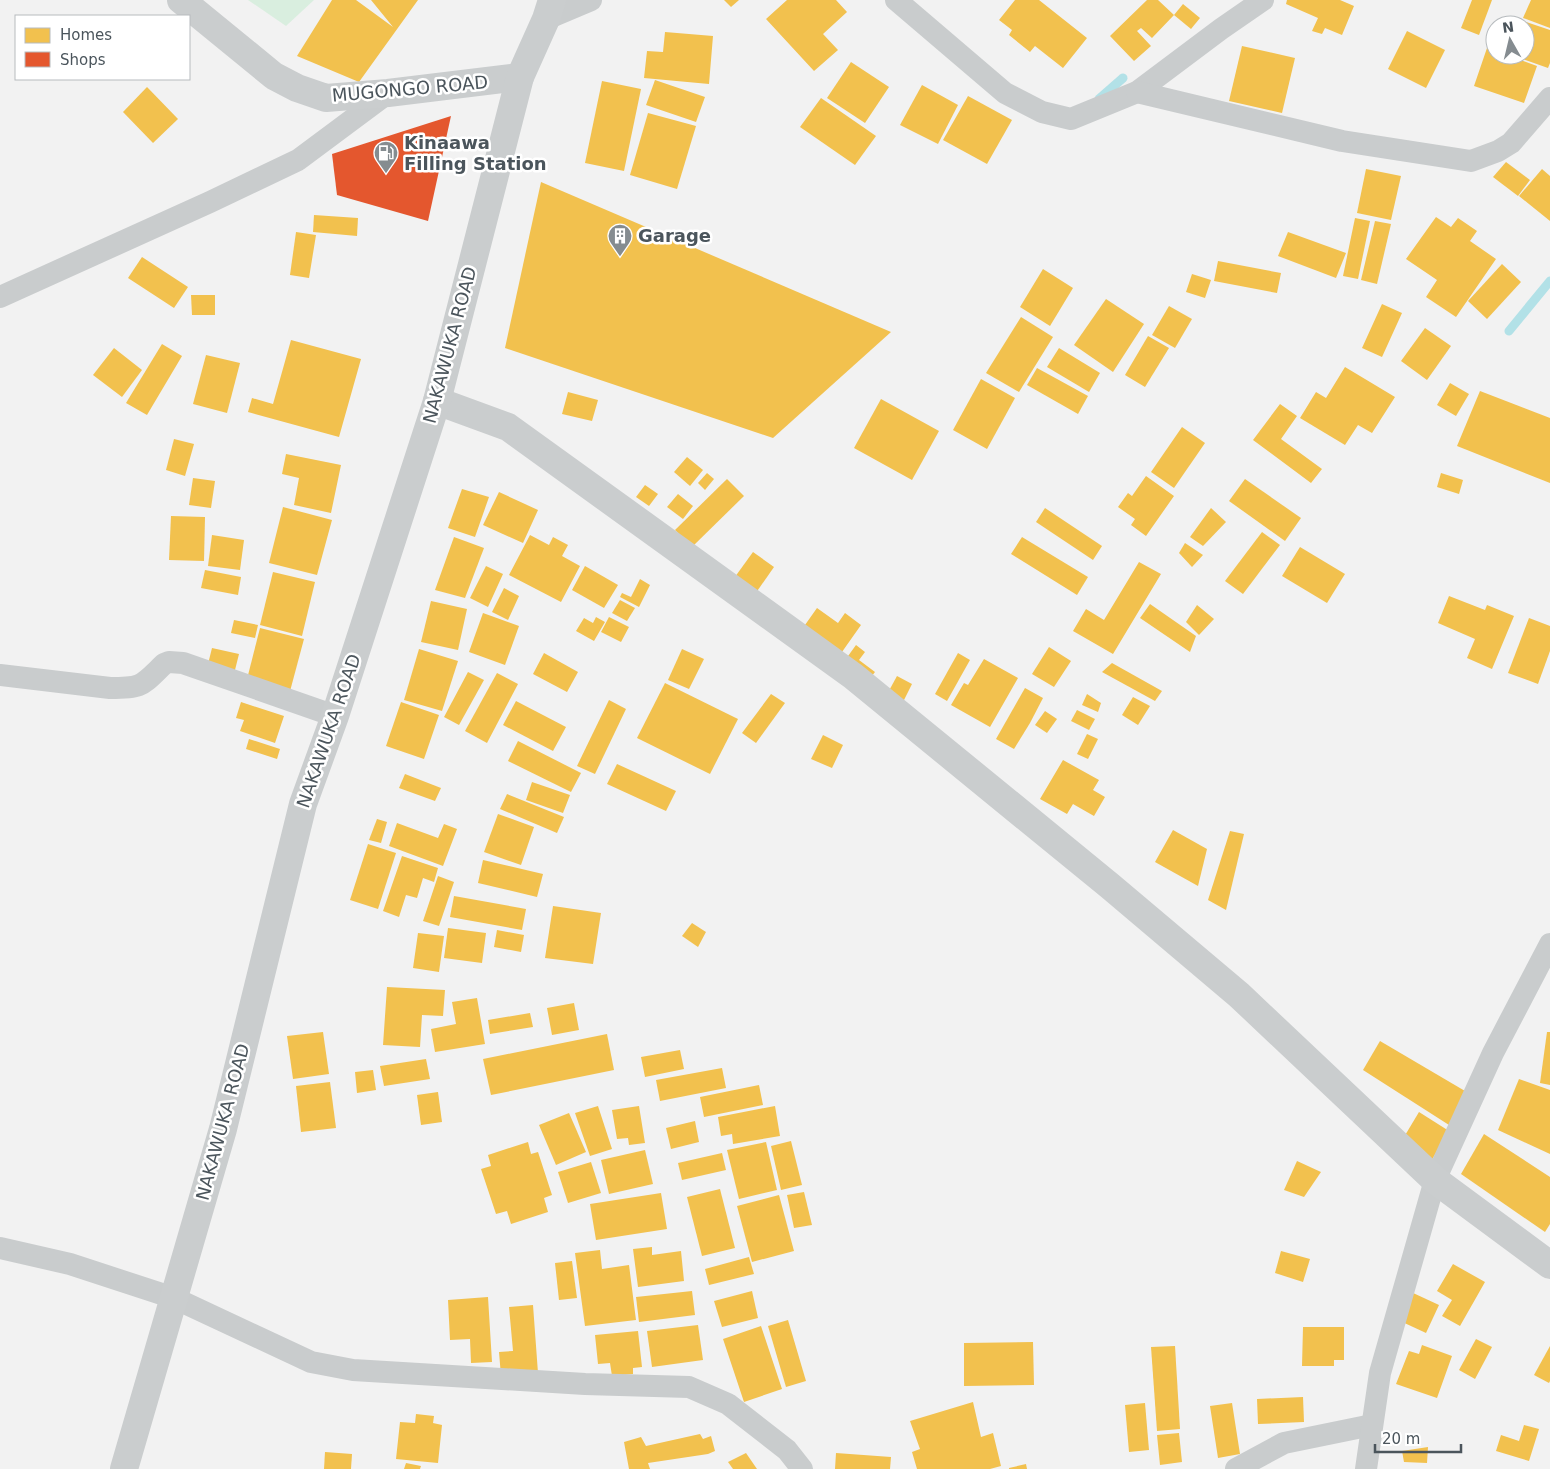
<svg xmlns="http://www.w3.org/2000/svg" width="1550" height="1469" viewBox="0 0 1550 1469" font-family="'DejaVu Sans',sans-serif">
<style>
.green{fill:#d9eedf}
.homes{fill:#f2c14e}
.shops{fill:#e4572e}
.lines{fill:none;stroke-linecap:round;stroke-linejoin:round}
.stream{stroke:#b2e1e7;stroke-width:9}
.street{stroke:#c9cccd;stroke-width:22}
.secondary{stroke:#cacdce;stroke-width:28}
.labels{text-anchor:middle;stroke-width:5;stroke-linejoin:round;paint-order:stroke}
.street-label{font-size:18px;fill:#4b555c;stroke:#fff}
.poi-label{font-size:18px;font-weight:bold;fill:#4b555c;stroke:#fff;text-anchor:start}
</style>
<rect width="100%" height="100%" fill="#f2f2f2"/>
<polygon class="green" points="248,0 314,0 286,26"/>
<g class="homes">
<polygon points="332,0 356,0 393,27 371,0 418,0 359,82 297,56"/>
<polygon points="724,0 739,0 731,7"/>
<polygon points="787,0 836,0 847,12 823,34 838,50 814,71 766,19"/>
<polygon points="1015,0 1039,0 1087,38 1063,68 1035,46 1030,52 1009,35 1012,30 999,20"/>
<polygon points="1147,0 1158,0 1174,15 1152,38 1141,28 1137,31 1151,46 1134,61 1110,36"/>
<polygon points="1287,0 1340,0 1354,6 1342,35 1325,28 1322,34 1312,31 1318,18 1286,4"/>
<polygon points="1472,0 1492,0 1479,35 1461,28"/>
<polygon points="1531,0 1550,0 1550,28 1523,18"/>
<polygon points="1183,4 1200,18 1191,29 1174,15"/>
<polygon points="1517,19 1550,30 1550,63 1548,68 1511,55 1525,55 1525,25 1515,25"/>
<polygon points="1407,31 1445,50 1426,88 1388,69"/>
<polygon points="665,32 713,36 709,84 644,78 647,51 663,52"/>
<polygon points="1242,46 1295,58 1282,113 1229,101"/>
<polygon points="1487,48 1495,51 1495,55 1507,55 1537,66 1524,103 1474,86"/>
<polygon points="851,62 889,87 865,123 827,98"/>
<polygon points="655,80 705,97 696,122 646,105"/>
<polygon points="602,81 641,89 624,171 585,163"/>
<polygon points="922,85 958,105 938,144 900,125"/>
<polygon points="147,87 178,119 153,143 123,112"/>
<polygon points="968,96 1012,120 987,164 943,140"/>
<polygon points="821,98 876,136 855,165 800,127"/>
<polygon points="648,113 696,126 677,189 630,175"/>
<polygon points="1506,162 1530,180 1518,196 1493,177"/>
<polygon points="1366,169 1401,176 1391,220 1357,213"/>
<polygon points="1542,169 1550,176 1550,221 1519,196"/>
<polygon points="541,182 891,332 773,438 505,348"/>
<polygon points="314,215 358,218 357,236 313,232"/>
<polygon points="1436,217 1451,227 1458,218 1477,231 1470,241 1496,259 1456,317 1426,297 1437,280 1406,259"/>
<polygon points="1355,218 1370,221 1358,279 1343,276"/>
<polygon points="1375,221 1391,224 1377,284 1361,280"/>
<polygon points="296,232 316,235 309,278 290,275"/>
<polygon points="1288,232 1346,253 1336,278 1278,256"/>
<polygon points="142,257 188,287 174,308 128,278"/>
<polygon points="1218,261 1281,273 1277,293 1214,281"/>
<polygon points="1502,264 1521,282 1487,319 1468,301"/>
<polygon points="1043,269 1073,288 1050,326 1020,307"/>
<polygon points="1192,274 1211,280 1205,298 1186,292"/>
<polygon points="191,295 215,295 215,315 192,315"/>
<polygon points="1106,299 1144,324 1113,372 1074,345"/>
<polygon points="1382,304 1402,313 1382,357 1362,348"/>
<polygon points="1169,306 1192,319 1175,348 1152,335"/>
<polygon points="1021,317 1053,337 1019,392 986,373"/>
<polygon points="1425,328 1451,346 1427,380 1401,361"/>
<polygon points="1148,336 1169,348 1145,387 1125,375"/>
<polygon points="291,340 361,359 339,437 248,412 252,398 273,404"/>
<polygon points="162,344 182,356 147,415 126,403"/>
<polygon points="114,348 142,370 122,397 93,375"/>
<polygon points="1059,348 1100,373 1089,392 1047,367"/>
<polygon points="206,355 240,363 227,413 193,404"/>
<polygon points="1345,367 1395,397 1372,433 1358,425 1345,445 1300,418 1316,392 1326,398"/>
<polygon points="1037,368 1088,396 1078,414 1027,385"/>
<polygon points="981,379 1015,398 987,449 953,430"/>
<polygon points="1450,383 1469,394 1456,416 1437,405"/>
<polygon points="1480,391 1550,418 1550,483 1457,446"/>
<polygon points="568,392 598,400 592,421 562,414"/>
<polygon points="881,399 939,431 912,480 854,448"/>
<polygon points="1280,404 1297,416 1281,439 1322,469 1311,483 1253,440"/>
<polygon points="1182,427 1205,443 1174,488 1151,472"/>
<polygon points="174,439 194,444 185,476 166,470"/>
<polygon points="286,454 341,465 331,513 294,505 299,478 282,474"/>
<polygon points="687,457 703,470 690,486 674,472"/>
<polygon points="707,473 714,479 705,490 698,483"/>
<polygon points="1441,473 1463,480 1459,494 1437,487"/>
<polygon points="1146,476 1174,496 1146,536 1131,525 1135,519 1118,507 1128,493 1132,496"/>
<polygon points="193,478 215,481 211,508 189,505"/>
<polygon points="727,479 744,496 692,547 675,530"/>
<polygon points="1245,479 1301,518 1285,541 1229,501"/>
<polygon points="645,485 658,494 649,506 636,497"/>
<polygon points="462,489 489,497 475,537 448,528"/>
<polygon points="499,492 538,510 523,543 483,525"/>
<polygon points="678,494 693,506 683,519 667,507"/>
<polygon points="283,507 332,520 317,575 269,563"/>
<polygon points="1045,508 1102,546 1093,560 1036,522"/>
<polygon points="1211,508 1226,522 1203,546 1190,537"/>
<polygon points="171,516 205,517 204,561 169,560"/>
<polygon points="1262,532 1280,545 1243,594 1225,581"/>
<polygon points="212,535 244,540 240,570 208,566"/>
<polygon points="530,535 549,545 553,537 568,545 562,556 580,566 561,602 509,575"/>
<polygon points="454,537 484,548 465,598 435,590"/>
<polygon points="1022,537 1088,577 1077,595 1011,554"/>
<polygon points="1185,543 1203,555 1192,567 1179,553"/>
<polygon points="1300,547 1345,574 1327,603 1282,576"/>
<polygon points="753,552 774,567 753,597 732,581"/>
<polygon points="1139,562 1161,574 1113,654 1073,631 1086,609 1104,620"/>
<polygon points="486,566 503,574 488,607 470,598"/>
<polygon points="585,566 618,585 604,608 572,590"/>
<polygon points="205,570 241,577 238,595 201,588"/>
<polygon points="273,572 315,582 302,636 260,625"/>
<polygon points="640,579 650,585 639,607 620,597 622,593 631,597"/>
<polygon points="504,588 519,596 508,620 492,612"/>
<polygon points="1449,596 1485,610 1487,605 1514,616 1492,669 1467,658 1475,639 1438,623"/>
<polygon points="620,600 635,608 627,621 612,613"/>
<polygon points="431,601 467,609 458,650 421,642"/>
<polygon points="1150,604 1196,636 1190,652 1140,618"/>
<polygon points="1197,605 1214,619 1199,635 1186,622"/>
<polygon points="817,608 838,623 845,613 861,625 837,659 800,632"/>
<polygon points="483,613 519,626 505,665 469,652"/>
<polygon points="596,617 605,622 594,641 576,631 584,618 593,623"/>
<polygon points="609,617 629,627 621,642 601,632"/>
<polygon points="1529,618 1550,626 1550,651 1538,684 1508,673"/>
<polygon points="234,620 258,625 255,638 231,633"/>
<polygon points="260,628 304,639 289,695 246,683"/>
<polygon points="856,645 865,652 859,660 875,672 868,681 843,663"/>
<polygon points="1049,647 1071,661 1054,687 1032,674"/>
<polygon points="212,648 239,654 234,674 207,668"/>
<polygon points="419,649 458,661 442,711 404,700"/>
<polygon points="682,649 704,659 689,689 668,680"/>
<polygon points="544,653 578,672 567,692 533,674"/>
<polygon points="958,653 970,660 947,701 935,694"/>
<polygon points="984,659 1018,678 990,727 951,705 964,683 968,685"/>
<polygon points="1112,663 1162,691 1155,701 1102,672"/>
<polygon points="468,672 484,680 459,725 444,717"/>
<polygon points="497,673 518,684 487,743 465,731"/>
<polygon points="897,676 912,684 901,706 885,698"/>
<polygon points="665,683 738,719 710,774 637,738"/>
<polygon points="1025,688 1043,698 1030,723 1014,749 996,739"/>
<polygon points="771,694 785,703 756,743 742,733"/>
<polygon points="1087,694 1101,703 1098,712 1082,705"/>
<polygon points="1133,697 1150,706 1138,725 1122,715"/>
<polygon points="609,700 626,709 595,774 577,766"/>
<polygon points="516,701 566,727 553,751 503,725"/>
<polygon points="241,702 284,716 275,743 240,731 244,720 236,718"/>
<polygon points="401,702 439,715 424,759 386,746"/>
<polygon points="1077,710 1095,719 1089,730 1071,721"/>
<polygon points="1045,711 1057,719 1047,733 1035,725"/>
<polygon points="1087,734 1098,739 1088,759 1077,754"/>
<polygon points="823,735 843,745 832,768 811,759"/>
<polygon points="249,739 280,749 277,759 246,749"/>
<polygon points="518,741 581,773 571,792 508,761"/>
<polygon points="1063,760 1099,780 1093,790 1105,797 1094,816 1073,804 1067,814 1040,799"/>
<polygon points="617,764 676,791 666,811 607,784"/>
<polygon points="405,774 441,788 435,801 399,788"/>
<polygon points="532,782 570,795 563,813 526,800"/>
<polygon points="507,794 564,817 557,833 500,809"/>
<polygon points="498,814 534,827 521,865 484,852"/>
<polygon points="377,819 387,822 381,843 369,840"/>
<polygon points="397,823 438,838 444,824 457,829 443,866 389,846"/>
<polygon points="1173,830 1207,849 1198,886 1155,862"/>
<polygon points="1230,831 1244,834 1226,910 1208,900"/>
<polygon points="368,844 396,853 378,909 350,900"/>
<polygon points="402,856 438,868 434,882 423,878 417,898 406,895 399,917 383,911"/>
<polygon points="483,860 543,874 537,897 478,883"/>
<polygon points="438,876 454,882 439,926 423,921"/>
<polygon points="454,896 526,909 522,930 450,917"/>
<polygon points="553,906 601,913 593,964 545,958"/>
<polygon points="692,923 706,932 698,947 682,936"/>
<polygon points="448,928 486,933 482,963 444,958"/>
<polygon points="497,930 524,935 521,952 494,947"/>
<polygon points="418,933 444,936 439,972 413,968"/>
<polygon points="387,987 445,990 443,1016 422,1015 420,1047 383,1045"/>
<polygon points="477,998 485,1044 435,1052 431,1029 456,1024 452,1002"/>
<polygon points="574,1003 579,1030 552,1035 547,1008"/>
<polygon points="530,1013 533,1027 490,1034 488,1020"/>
<polygon points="323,1032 329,1074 293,1079 287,1036"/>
<polygon points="1547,1032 1550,1032 1550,1085 1540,1083"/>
<polygon points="607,1034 614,1070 491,1095 483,1059"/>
<polygon points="1380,1041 1465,1091 1449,1125 1363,1070"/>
<polygon points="680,1050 684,1069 645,1077 641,1057"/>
<polygon points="426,1059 430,1079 384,1086 380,1066"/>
<polygon points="722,1068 726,1088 660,1101 656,1080"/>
<polygon points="373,1070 376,1090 357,1093 355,1072"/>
<polygon points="1519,1079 1550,1090 1550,1154 1498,1130"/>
<polygon points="330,1082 336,1128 301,1132 296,1086"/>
<polygon points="759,1085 763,1105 704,1117 700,1097"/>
<polygon points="438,1092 442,1122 421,1125 417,1095"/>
<polygon points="598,1106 612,1149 590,1156 575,1113"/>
<polygon points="639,1106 645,1143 629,1145 628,1138 617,1139 612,1110"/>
<polygon points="775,1106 780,1136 733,1144 732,1134 721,1136 718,1117"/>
<polygon points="1419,1112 1449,1131 1430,1163 1401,1142"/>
<polygon points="569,1113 586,1152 556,1165 539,1125"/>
<polygon points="695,1121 699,1142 671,1149 666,1128"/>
<polygon points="1484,1134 1550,1177 1550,1224 1545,1232 1461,1174"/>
<polygon points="791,1141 802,1185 781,1190 771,1146"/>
<polygon points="528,1142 531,1154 538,1152 552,1195 544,1198 548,1212 511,1224 507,1211 496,1214 481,1169 491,1166 488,1155"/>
<polygon points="766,1142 777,1190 739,1199 727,1150"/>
<polygon points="645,1150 653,1184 609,1194 601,1160"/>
<polygon points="722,1153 726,1170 682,1180 678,1163"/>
<polygon points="1297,1161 1321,1172 1304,1197 1284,1190"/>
<polygon points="591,1162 601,1193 568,1203 558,1172"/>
<polygon points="720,1189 735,1248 702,1256 687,1197"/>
<polygon points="804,1192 812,1225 794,1228 787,1195"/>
<polygon points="661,1193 667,1229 596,1240 590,1204"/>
<polygon points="779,1195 794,1251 752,1262 737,1206"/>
<polygon points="652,1247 652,1255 681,1251 684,1281 638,1287 633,1249"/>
<polygon points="600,1250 602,1269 629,1265 636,1320 585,1326 575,1253"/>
<polygon points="1281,1251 1310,1259 1303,1282 1275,1273"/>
<polygon points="749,1257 754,1274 709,1285 705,1269"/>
<polygon points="572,1261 577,1298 559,1300 555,1263"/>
<polygon points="1453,1264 1485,1282 1460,1326 1442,1316 1452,1300 1437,1291"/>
<polygon points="692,1291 695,1315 639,1322 636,1297"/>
<polygon points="752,1291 758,1318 722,1327 714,1301"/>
<polygon points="1411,1292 1439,1305 1426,1333 1398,1320"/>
<polygon points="488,1297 492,1362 471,1363 470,1339 450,1340 448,1300"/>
<polygon points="533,1305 538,1373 501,1376 499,1352 513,1351 509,1307"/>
<polygon points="788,1320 806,1381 786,1387 768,1326"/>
<polygon points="698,1325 703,1360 652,1367 647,1331"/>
<polygon points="761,1326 782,1389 744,1402 723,1339"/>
<polygon points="1303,1327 1344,1327 1344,1360 1334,1360 1334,1366 1302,1366"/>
<polygon points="638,1331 642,1367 633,1368 633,1374 612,1376 610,1363 598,1364 595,1335"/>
<polygon points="1476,1339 1492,1347 1475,1379 1459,1370"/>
<polygon points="1033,1342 1034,1385 964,1386 964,1343"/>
<polygon points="1422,1345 1452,1356 1437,1398 1396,1384 1409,1351 1419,1354"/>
<polygon points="1175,1346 1180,1429 1157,1431 1151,1347"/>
<polygon points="1550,1346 1550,1381 1549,1383 1534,1375"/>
<polygon points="1303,1397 1304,1422 1258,1424 1257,1399"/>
<polygon points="973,1402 981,1437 993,1433 1001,1466 990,1469 917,1469 912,1452 920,1449 910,1421"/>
<polygon points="1145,1403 1149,1450 1129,1452 1125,1405"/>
<polygon points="1232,1403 1240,1454 1218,1458 1210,1406"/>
<polygon points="416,1414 434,1416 433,1423 442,1425 438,1463 396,1459 400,1422 415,1423"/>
<polygon points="1524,1425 1539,1429 1529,1461 1496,1451 1501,1435 1519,1441"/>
<polygon points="1179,1433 1182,1462 1160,1465 1157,1435"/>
<polygon points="700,1434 703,1439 711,1436 715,1451 708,1454 648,1463 650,1469 629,1469 624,1442 641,1437 646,1446"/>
<polygon points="1428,1447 1427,1463 1404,1462 1402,1451"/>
<polygon points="325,1452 352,1454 351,1469 324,1469"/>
<polygon points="746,1453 757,1469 733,1469 728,1462"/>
<polygon points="836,1453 891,1457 890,1469 835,1469"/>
<polygon points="406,1463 421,1466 420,1469 404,1469"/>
<polygon points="1026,1464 1027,1469 1009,1469 1009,1468"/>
</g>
<polygon class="shops" points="451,116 428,221 337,195 332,154"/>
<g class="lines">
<g class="stream">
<polyline points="1099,99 1123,78"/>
<polyline points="1509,331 1550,281"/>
</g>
<g class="street">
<polyline points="896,0 1005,93 1042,112 1071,119 1137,92 1221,29 1263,0"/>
<polyline points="546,19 591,0"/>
<polyline points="1137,92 1342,141 1471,161 1498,151 1511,143 1550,98"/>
<polyline points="0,297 210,202 298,160 388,93"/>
<path d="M0 675 110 688C143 688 141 686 164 664L169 662 183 663 335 716"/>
<polyline points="0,1248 70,1264 174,1298 311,1362 353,1370 585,1384 689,1387 728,1404 787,1450 802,1469"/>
<polyline points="1236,1469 1284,1443 1372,1425"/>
<polyline points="1366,1469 1380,1373 1435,1180 1493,1053 1550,944"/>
</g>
<g class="secondary">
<polyline points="181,0 274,76 297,88 326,98 388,93 520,77"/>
<polyline points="437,401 508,427 853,676 1110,886 1239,995 1435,1180 1550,1265"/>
<polyline points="124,1469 223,1129 303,804 335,716 437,401 520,77 546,19 552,0"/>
</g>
</g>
<defs>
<symbol id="fuel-pin" viewBox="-11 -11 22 30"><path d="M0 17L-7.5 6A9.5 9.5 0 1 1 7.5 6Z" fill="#858c90" stroke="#fff"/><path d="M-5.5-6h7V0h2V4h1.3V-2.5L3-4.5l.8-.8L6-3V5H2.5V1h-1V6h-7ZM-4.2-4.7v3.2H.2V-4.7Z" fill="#fff"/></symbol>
<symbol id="building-pin" viewBox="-11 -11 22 30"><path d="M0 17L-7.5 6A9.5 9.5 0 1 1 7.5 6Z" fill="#858c90" stroke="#fff"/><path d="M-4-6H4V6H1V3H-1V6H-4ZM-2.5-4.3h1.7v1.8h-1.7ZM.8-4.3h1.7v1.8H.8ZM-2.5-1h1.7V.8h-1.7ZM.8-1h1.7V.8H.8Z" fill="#fff"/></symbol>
</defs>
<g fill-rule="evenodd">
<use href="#fuel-pin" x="372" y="139" width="28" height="38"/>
<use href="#building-pin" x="606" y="222" width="28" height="38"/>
</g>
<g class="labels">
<g class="street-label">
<text transform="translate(410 89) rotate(-5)" y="6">MUGONGO ROAD</text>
<text transform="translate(450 345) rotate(-75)" y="6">NAKAWUKA ROAD</text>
<text transform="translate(329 731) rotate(-71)" y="6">NAKAWUKA ROAD</text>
<text transform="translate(223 1122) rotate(-75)" y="6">NAKAWUKA ROAD</text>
</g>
<g class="poi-label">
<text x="404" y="149">Kinaawa<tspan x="404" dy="21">Filling Station</tspan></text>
<text x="638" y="242">Garage</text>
</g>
</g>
<rect x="15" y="15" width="175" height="65" fill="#ffffff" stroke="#b7bbbe"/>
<rect x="25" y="28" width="25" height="15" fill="#f2c14e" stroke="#b7bbbe"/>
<text x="60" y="40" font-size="15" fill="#4b555c">Homes</text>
<rect x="25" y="52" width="25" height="15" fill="#e4572e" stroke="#b7bbbe"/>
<text x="60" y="65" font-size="15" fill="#4b555c">Shops</text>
<g transform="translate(1510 40) rotate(352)"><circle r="24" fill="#ffffff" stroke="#b7bbbe"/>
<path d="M0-4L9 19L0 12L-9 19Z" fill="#858c90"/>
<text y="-8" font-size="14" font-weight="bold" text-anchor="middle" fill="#4b555c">N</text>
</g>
<path d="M1375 1444v8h86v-8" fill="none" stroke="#4b555c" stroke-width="2.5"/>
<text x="1382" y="1444" font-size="15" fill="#4b555c" stroke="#ffffff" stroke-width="4" paint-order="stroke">20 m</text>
</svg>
